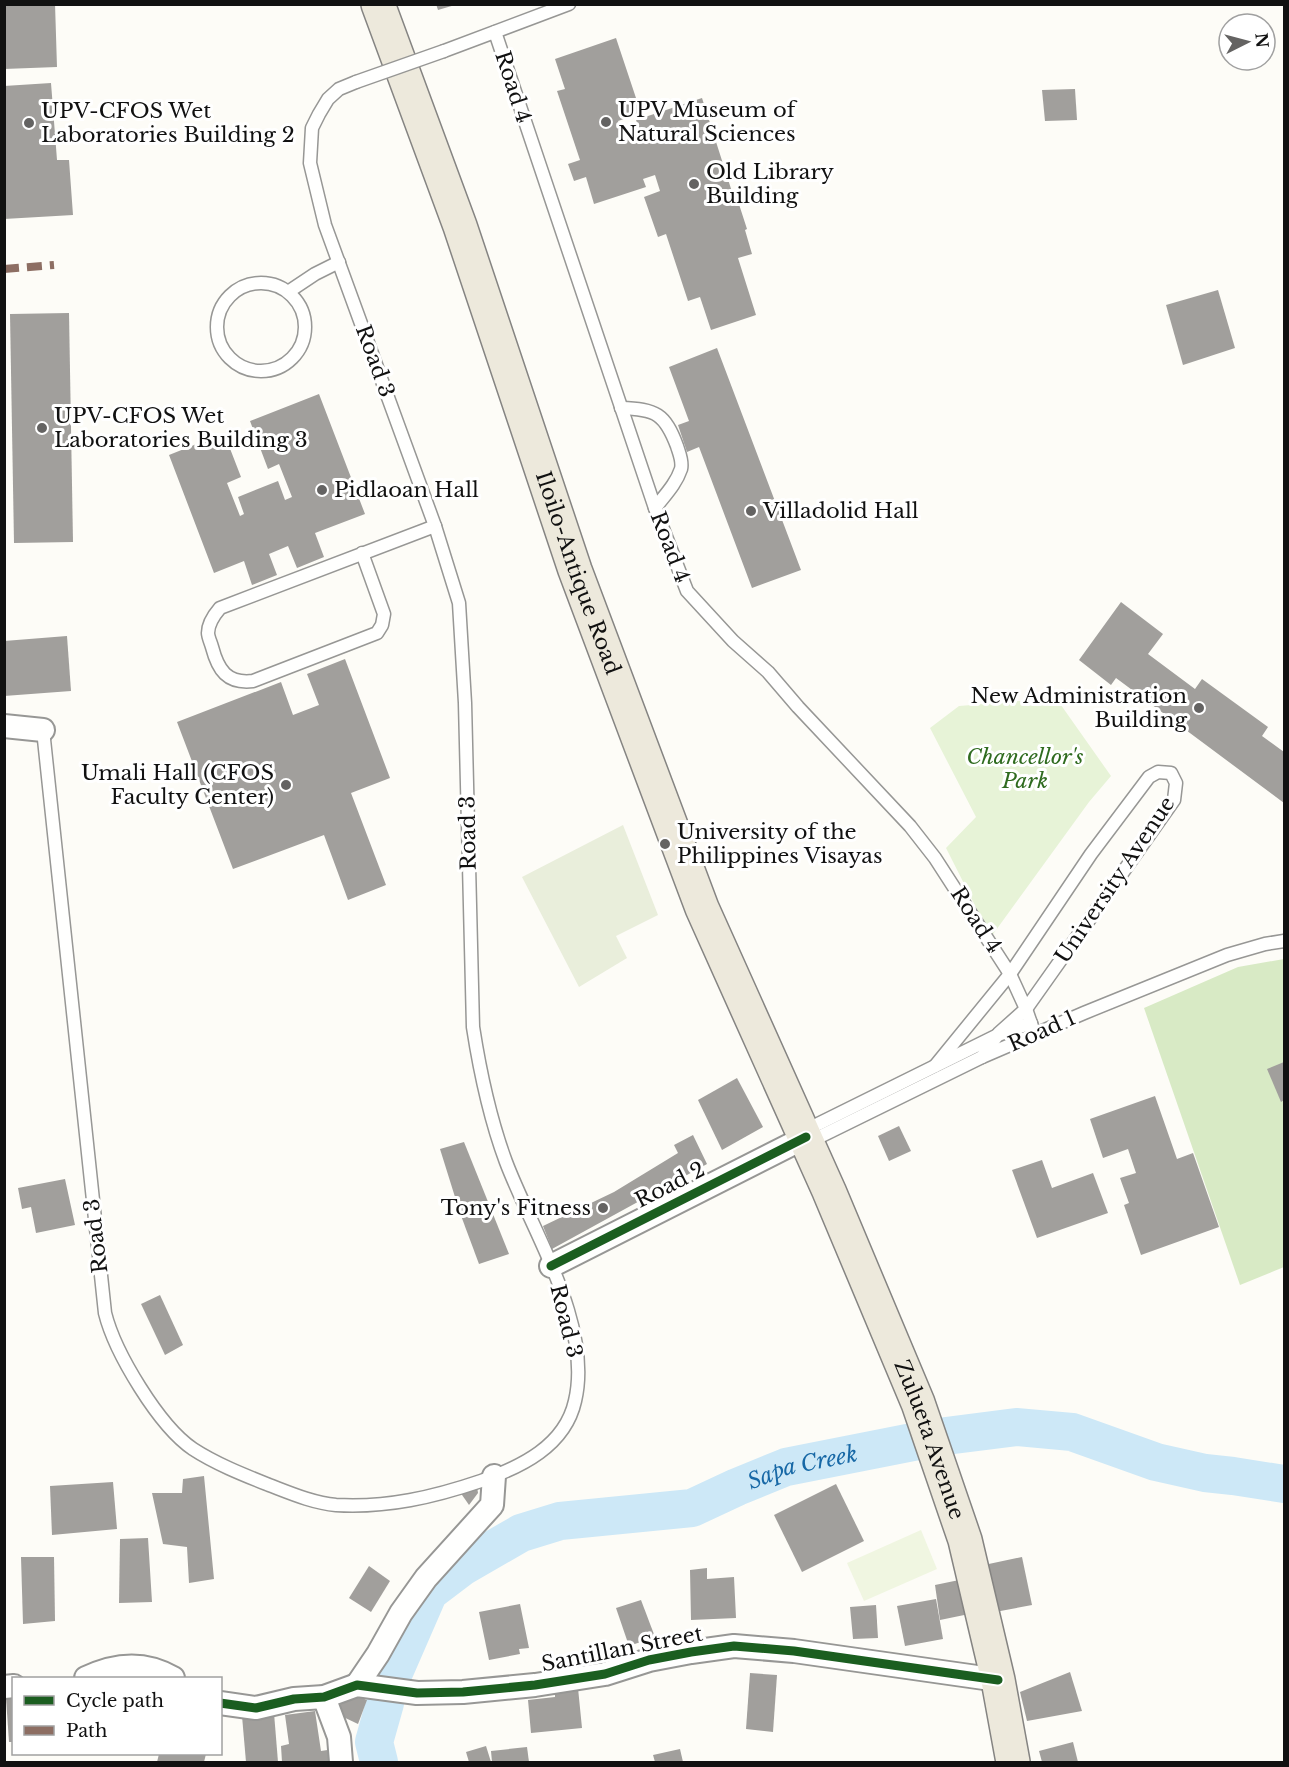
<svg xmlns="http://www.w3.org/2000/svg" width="1289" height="1767" viewBox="0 0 1289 1767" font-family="'Libre Baskerville',serif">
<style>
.green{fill:#e7f3d7}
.forest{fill:#d8eac5}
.cemetery{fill:#e9eedb}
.pitch{fill:#f0f6e1}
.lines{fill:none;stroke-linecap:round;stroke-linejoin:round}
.river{stroke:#cde8f7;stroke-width:38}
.building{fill:#a19f9c}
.service-casing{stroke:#979795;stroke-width:15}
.minor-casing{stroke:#979795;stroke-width:26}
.primary-casing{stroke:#858482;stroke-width:36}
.service{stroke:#fffffe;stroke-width:12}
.minor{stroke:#fffffe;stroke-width:22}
.primary{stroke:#ede9dc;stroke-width:33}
.service-bridge-casing{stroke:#979795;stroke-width:15;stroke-linecap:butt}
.service-bridge{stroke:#fffffe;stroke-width:12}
.quiet{stroke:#8d6e63;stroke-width:8;stroke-dasharray:15 8;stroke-linecap:butt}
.cycleway-casing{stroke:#fff;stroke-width:13}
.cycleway{stroke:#1b5e20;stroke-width:9}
.poi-dot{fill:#646362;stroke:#fff;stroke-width:2}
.labels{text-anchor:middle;stroke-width:6;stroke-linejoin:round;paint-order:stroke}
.street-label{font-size:21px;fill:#111;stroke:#fff}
.poi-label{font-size:21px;fill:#111;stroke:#fff;text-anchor:start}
.park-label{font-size:21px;font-style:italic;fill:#2f6b1f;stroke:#fff}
.water-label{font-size:22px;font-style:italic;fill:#1768a6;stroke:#fff}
</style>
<rect width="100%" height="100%" fill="#fdfcf7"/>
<polygon class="green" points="1056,698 1111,776 1089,802 991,937 946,848 976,817 930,728 959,706"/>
<polygon class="forest" points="1284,959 1284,1267 1240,1285 1144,1008 1238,967"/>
<polygon class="cemetery" points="623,825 658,915 616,936 627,958 579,987 522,877"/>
<polygon class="pitch" points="921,1530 937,1569 864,1601 847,1563"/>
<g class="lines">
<g class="river">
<path id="s1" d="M392 1677 429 1592 462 1567 521 1533 560 1521 692 1508 737 1487 786 1467 938 1437 1016 1427 1072 1432 1156 1462 1205 1473 1233 1476 1284 1484"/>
<polyline points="379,1762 374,1742 385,1703"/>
</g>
</g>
<g class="building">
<polygon points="4,4 55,4 57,67 4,69"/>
<polygon points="436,4 455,4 455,5 438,10"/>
<polygon points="616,38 641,113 618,121 624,139 641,133 636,120 702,98 733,195 736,195 747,229 745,230 752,254 738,258 756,315 711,330 700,297 688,301 666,234 658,237 644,197 660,191 655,175 643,179 646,187 594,204 586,177 574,181 568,164 580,160 557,91 565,89 555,59"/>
<polygon points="51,83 57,160 69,160 73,215 4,219 4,86"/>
<polygon points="1075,89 1077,120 1045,121 1042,90"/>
<polygon points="1218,290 1235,348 1183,365 1166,305"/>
<polygon points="69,313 73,542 14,543 10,314"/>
<polygon points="717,348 801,570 752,588 699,447 687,452 678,425 689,421 669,367"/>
<polygon points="319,394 365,514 315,533 324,557 297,568 288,546 269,554 277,575 252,585 244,561 214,573 169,455 224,433 241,477 227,483 240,516 244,514 238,497 278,481 285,500 292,497 279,464 268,469 250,421"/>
<polygon points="1121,602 1163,634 1148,654 1195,689 1202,679 1268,727 1262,736 1284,752 1284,803 1116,678 1111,685 1079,660"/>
<polygon points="67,636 71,691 4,696 4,641"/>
<polygon points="345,659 390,778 351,793 386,885 348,900 324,835 233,869 177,722 281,682 293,715 319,705 307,674"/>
<polygon points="1284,1062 1284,1100 1281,1102 1267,1069"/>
<polygon points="737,1078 763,1127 722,1150 698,1100"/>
<polygon points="1155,1096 1177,1159 1193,1153 1219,1227 1141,1255 1124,1205 1129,1203 1120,1178 1136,1173 1128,1149 1103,1158 1090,1119"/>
<polygon points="899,1126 911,1151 889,1161 878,1136"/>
<polygon points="693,1135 707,1164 552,1249 543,1226 614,1192 678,1153 674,1145"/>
<polygon points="464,1142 509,1254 479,1264 460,1213 440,1149"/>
<polygon points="1042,1160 1052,1188 1093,1173 1108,1213 1037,1238 1012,1170"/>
<polygon points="65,1179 75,1225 36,1233 31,1207 22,1209 18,1188"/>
<polygon points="160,1295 183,1345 165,1355 141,1304"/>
<polygon points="204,1476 214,1579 189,1583 187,1547 163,1544 152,1493 182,1493 183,1479"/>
<polygon points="113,1482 117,1529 52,1535 50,1486"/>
<polygon points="836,1484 864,1541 802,1572 774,1515"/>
<polygon points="477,1486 478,1493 469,1505 460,1492"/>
<polygon points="148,1538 152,1602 119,1603 120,1539"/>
<polygon points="21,1557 54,1557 55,1621 23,1624"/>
<polygon points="1022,1557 1032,1605 995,1612 984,1565"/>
<polygon points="369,1566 390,1581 371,1612 349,1598"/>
<polygon points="707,1568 707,1579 734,1577 736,1618 691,1620 690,1570"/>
<polygon points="964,1579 974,1613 940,1620 935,1585"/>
<polygon points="936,1599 943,1639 905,1646 897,1606"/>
<polygon points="641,1600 655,1637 629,1646 616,1608"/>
<polygon points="520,1604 529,1648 519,1649 520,1654 489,1660 479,1612"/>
<polygon points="876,1605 878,1638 853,1639 850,1607"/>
<polygon points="1070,1672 1082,1711 1027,1721 1020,1692"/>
<polygon points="750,1673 777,1675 773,1732 746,1729"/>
<polygon points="578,1688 582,1728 531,1733 528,1700 555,1697 555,1690"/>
<polygon points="346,1692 367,1700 358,1724 337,1714"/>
<polygon points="6,1698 14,1698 14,1742 9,1742"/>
<polygon points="315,1711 321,1751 334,1749 332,1762 282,1762 281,1746 289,1744 285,1715"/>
<polygon points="274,1713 278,1762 246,1762 242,1716"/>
<polygon points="1073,1742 1078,1762 1042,1762 1039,1751"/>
<polygon points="486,1746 491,1762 469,1762 466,1752"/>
<polygon points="527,1747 529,1762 492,1762 491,1751"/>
<polygon points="680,1749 683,1762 655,1762 653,1755"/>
<polygon points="159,1754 206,1754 204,1762 157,1762"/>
</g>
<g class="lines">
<defs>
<g id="service">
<polyline points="495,32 655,508 687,591 733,641 768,672 798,707 910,826 935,858 1010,974 1026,1009 1035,1035"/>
<polyline points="444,51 569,4"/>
<circle cx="261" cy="327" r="44"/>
<polyline points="288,292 315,274 339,262"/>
<path d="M621 408C656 409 665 414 677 446 679 453 683 461 681 469 676 484 665 495 655 508"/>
<path d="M362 553 384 614 382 625 377 633 253 681C227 684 218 670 212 647 211 643 208 637 208 633 208 623 214 615 220 608L435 526"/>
<path d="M43 730 105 1313C115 1353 159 1426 193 1449 216 1464 244 1475 269 1485 290 1493 313 1503 336 1505 387 1508 434 1497 481 1481 521 1467 565 1446 575 1401 593 1325 532 1231 506 1162 490 1119 480 1072 473 1027L465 703 459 603 435 526 325 225 310 163 312 128 319 114 328 99 339 89 356 82"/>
<polyline points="935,1066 1010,974 1091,854 1149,777 1158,772 1171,773 1176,783 1174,800 1026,1009 999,1033 982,1057"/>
<polyline points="804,1131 998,1035 1031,1023"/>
<polyline points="809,1142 982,1057 1084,1013 1227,955 1265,944 1284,941"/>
</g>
<g id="minor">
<polyline points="4,726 43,730"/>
<polyline points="551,1266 806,1137"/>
<path d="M86 1678C115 1664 144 1661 173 1678"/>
<polyline points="357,1685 378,1654 401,1613 426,1578 492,1505 494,1476"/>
<polyline points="4,1687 14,1686"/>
<polyline points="324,1697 339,1737 341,1762"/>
<polyline points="220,1703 256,1708 294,1699 324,1697 357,1685 417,1693 463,1692 535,1685 605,1674 649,1660 691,1652 734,1646 794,1651 998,1680"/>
</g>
<g id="primary">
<path id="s2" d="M378 4 460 226 575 570 702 908 829 1191 918 1403 965 1540 998 1680 1013 1762"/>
</g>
</defs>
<use href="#service" class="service-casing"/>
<use href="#minor" class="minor-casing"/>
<use href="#primary" class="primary-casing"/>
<use href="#service" class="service"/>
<use href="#minor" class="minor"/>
<use href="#primary" class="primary"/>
<defs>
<polyline id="service-bridge" points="356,82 444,51"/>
</defs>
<use href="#service-bridge" class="service-bridge-casing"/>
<use href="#service-bridge" class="service-bridge"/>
<polyline class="quiet" points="4,269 54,265"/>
<defs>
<g id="cycleway">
<polyline points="551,1266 806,1137"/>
<polyline points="220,1703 256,1708 294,1699 324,1697 357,1685 417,1693 463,1692 535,1685 605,1674 649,1660 691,1652 734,1646 794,1651 998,1680"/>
</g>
</defs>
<use href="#cycleway" class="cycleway-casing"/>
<use href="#cycleway" class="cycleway"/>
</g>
<g class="poi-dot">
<circle cx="606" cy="122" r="6"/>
<circle cx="29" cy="123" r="6"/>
<circle cx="694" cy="184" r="6"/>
<circle cx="42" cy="428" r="6"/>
<circle cx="322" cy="490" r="6"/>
<circle cx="751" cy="511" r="6"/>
<circle cx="1199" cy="708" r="6"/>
<circle cx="286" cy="785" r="6"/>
<circle cx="665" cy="844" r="6"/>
<circle cx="603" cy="1208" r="6"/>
</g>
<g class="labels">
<g class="street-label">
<text transform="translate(513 87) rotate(72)" y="7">Road 4</text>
<text transform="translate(375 361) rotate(70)" y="7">Road 3</text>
<text transform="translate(670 547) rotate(69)" y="7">Road 4</text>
<text dy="7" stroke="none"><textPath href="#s2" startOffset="603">Iloilo-Antique Road</textPath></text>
<text transform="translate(468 833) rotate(-91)" y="7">Road 3</text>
<text transform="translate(1115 880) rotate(-56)" y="7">University Avenue</text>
<text transform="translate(976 920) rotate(57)" y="7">Road 4</text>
<text transform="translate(1042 1031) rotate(-24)" y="7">Road 1</text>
<text transform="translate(670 1185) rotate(-27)" y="7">Road 2</text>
<text transform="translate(96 1236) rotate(-97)" y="7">Road 3</text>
<text transform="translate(566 1321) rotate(76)" y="7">Road 3</text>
<text dy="7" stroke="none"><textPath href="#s2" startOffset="1539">Zulueta Avenue</textPath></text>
<text transform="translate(622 1649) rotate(-11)" y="7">Santillan Street</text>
</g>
<g class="poi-label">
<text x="618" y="117">UPV Museum of<tspan x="618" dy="24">Natural Sciences</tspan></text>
<text x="41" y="118">UPV-CFOS Wet<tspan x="41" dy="24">Laboratories Building 2</tspan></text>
<text x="706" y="179">Old Library<tspan x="706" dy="24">Building</tspan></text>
<text x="54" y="423">UPV-CFOS Wet<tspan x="54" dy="24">Laboratories Building 3</tspan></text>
<text x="334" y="497">Pidlaoan Hall</text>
<text x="763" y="518">Villadolid Hall</text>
<text x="1187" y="703" text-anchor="end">New Administration<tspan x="1187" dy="24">Building</tspan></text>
<text x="274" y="780" text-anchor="end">Umali Hall (CFOS<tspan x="274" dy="24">Faculty Center)</tspan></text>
<text x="677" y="839">University of the<tspan x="677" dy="24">Philippines Visayas</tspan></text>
<text x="591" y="1215" text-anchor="end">Tony's Fitness</text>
</g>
<g class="park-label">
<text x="1025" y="764">Chancellor's<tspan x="1025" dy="24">Park</tspan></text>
</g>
<g class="water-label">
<text dy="8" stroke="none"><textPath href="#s1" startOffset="494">Sapa Creek</textPath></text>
</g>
</g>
<rect width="1289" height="1767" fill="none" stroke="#111111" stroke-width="12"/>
<rect x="12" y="1677" width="210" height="78" fill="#ffffff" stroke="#a0a0a0" stroke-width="1.5"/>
<rect x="24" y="1696" width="30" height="9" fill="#1b5e20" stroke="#a0a0a0" stroke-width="1.5"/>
<text x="66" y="1707" font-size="18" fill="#111111">Cycle path</text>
<rect x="24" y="1726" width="30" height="9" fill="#8d6e63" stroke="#a0a0a0" stroke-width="1.5"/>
<text x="66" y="1737" font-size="18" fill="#111111">Path</text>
<g transform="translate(1247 42) rotate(84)"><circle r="28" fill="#ffffff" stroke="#a0a0a0" stroke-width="1.5"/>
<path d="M0-4.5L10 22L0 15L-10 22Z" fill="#646362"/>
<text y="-9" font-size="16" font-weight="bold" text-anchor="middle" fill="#111111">N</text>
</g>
</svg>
